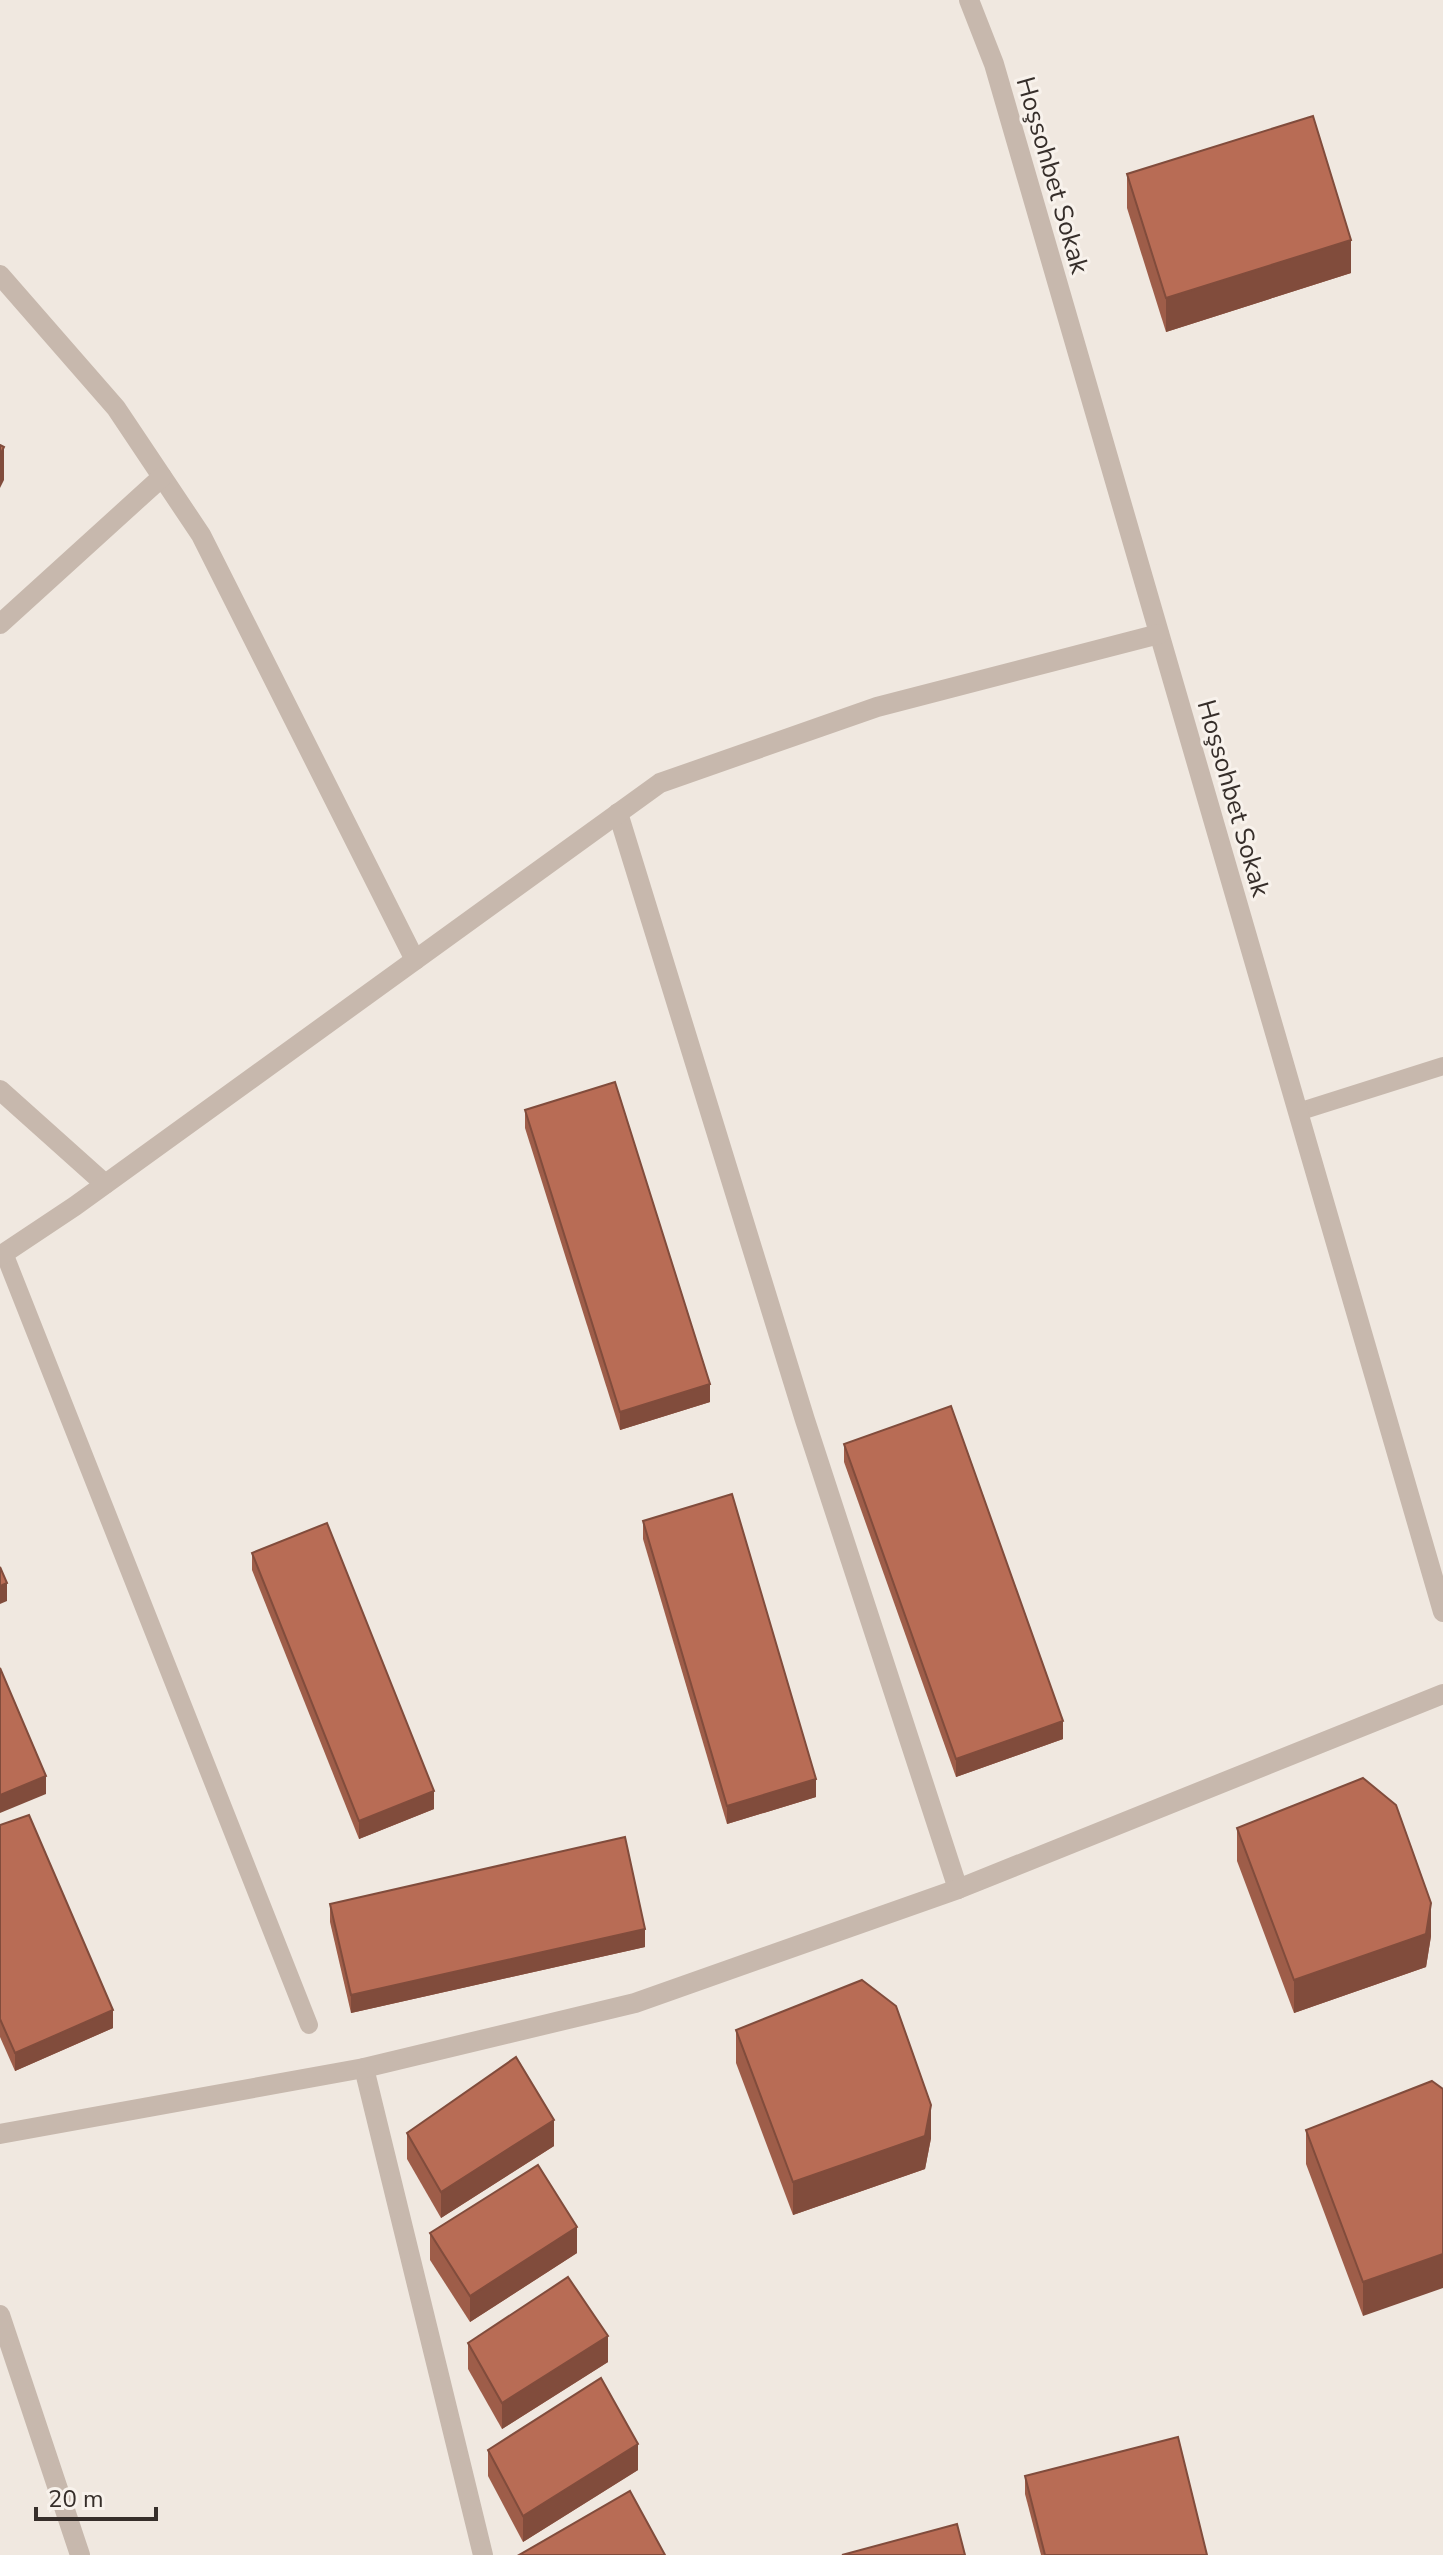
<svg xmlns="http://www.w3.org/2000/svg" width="1443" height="2555" viewBox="0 0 1443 2555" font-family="'Nunito Sans',sans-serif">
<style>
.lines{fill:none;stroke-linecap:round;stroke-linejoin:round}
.service{stroke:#c7b8ad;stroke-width:18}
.minor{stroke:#c7b8ad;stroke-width:20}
.wall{fill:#9e5d49}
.shaded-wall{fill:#814c3c}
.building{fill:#b86c55;stroke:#814c3c;stroke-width:2}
.labels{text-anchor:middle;stroke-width:6;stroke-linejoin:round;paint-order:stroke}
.street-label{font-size:26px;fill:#362e2a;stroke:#f8f2ec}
</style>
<rect width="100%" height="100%" fill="#f0e8e0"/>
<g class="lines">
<g class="service">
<polyline points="1298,1112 1443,1066"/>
<polyline points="4,1253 309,2025"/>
</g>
<g class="minor">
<polyline points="969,0 994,64 1443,1612"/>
<polyline points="0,275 116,408 201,535 415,960"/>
<polyline points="0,624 162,477"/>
<polyline points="618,813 805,1420 958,1889"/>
<polyline points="0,1090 105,1184"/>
<polyline points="0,1256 75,1206 660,783 877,707 1159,634"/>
<polyline points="364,2068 483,2555"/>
<polyline points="0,2134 364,2068 635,2003 958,1889 1443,1694"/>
<polyline points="0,2315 80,2555"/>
</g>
</g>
<g class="wall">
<polygon points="1127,174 1351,273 1166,332 1127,208"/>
<polygon points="525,1110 710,1402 620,1430 525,1128"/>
<polygon points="844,1444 1063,1739 956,1777 844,1462"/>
<polygon points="643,1521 816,1797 727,1824 643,1539"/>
<polygon points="252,1553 434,1809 359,1839 252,1570"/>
<polygon points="0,1825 113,2028 15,2071 0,2037"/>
<polygon points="1237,1828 1431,1936 1426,1967 1294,2013 1237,1861"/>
<polygon points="330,1904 645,1947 351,2013 330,1922"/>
<polygon points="736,2030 931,2138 925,2169 793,2215 736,2063"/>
<polygon points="1443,2089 1363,2316 1306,2164 1306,2130"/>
<polygon points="407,2133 554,2146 441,2218 407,2159"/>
<polygon points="430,2233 577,2253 470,2322 430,2260"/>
<polygon points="468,2343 608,2362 502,2429 468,2369"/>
<polygon points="488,2450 638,2470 523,2542 488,2476"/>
<polygon points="1025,2476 1207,2555 1041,2555 1025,2494"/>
</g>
<g class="shaded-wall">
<polygon points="1351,240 1351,273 1166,332 1166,298"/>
<polygon points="4,447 4,480 0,488 0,455"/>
<polygon points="710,1384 710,1402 620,1430 620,1412"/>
<polygon points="7,1583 7,1601 0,1604 0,1586"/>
<polygon points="1063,1721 1063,1739 956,1777 956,1759"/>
<polygon points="46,1776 46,1794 0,1813 0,1795"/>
<polygon points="816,1779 816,1797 727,1824 727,1806"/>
<polygon points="434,1791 434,1809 359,1839 359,1821"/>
<polygon points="1431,1903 1431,1936 1426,1967 1294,2013 1294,1980"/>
<polygon points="645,1929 645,1947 351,2013 351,1995"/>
<polygon points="113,2010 113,2028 15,2071 15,2053"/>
<polygon points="931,2105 931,2138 925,2169 793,2215 793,2182"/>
<polygon points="554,2120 554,2146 441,2218 441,2192"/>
<polygon points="577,2227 577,2253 470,2322 470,2296"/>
<polygon points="1443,2254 1443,2288 1363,2316 1363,2282"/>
<polygon points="608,2336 608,2362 502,2429 502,2403"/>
<polygon points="638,2444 638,2470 523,2542 523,2516"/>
</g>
<g class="building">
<polygon points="1313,116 1351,240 1166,298 1127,174"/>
<polygon points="0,445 4,447 0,455"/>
<polygon points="615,1082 710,1384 620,1412 525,1110"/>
<polygon points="951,1406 1063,1721 956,1759 844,1444"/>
<polygon points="732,1494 816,1779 727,1806 643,1521"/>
<polygon points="327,1523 434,1791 359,1821 252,1553"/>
<polygon points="0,1567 7,1583 0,1586"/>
<polygon points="0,1668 46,1776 0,1795"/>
<polygon points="1363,1778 1396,1805 1431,1903 1426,1934 1294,1980 1237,1828"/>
<polygon points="29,1815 113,2010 15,2053 0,2019 0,1825"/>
<polygon points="625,1837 645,1929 351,1995 330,1904"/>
<polygon points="862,1980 896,2006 931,2105 925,2136 793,2182 736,2030"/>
<polygon points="516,2057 554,2120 441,2192 407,2133"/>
<polygon points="1432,2081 1443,2089 1443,2254 1363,2282 1306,2130"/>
<polygon points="538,2165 577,2227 470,2296 430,2233"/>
<polygon points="568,2277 608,2336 502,2403 468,2343"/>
<polygon points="601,2378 638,2444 523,2516 488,2450"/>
<polygon points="1178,2437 1207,2555 1045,2555 1025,2476"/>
<polygon points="630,2491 665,2555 519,2555"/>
<polygon points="957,2524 965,2555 842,2555"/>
</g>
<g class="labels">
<g class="street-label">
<text transform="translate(1053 175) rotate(74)" y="9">Hoşsohbet Sokak</text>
<text transform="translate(1234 798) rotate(74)" y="9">Hoşsohbet Sokak</text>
</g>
</g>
<path d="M36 2507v12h120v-12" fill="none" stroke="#362e2a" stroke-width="4"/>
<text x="48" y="2507" font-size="24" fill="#362e2a" stroke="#f8f2ec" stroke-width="6" paint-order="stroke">20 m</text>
</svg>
